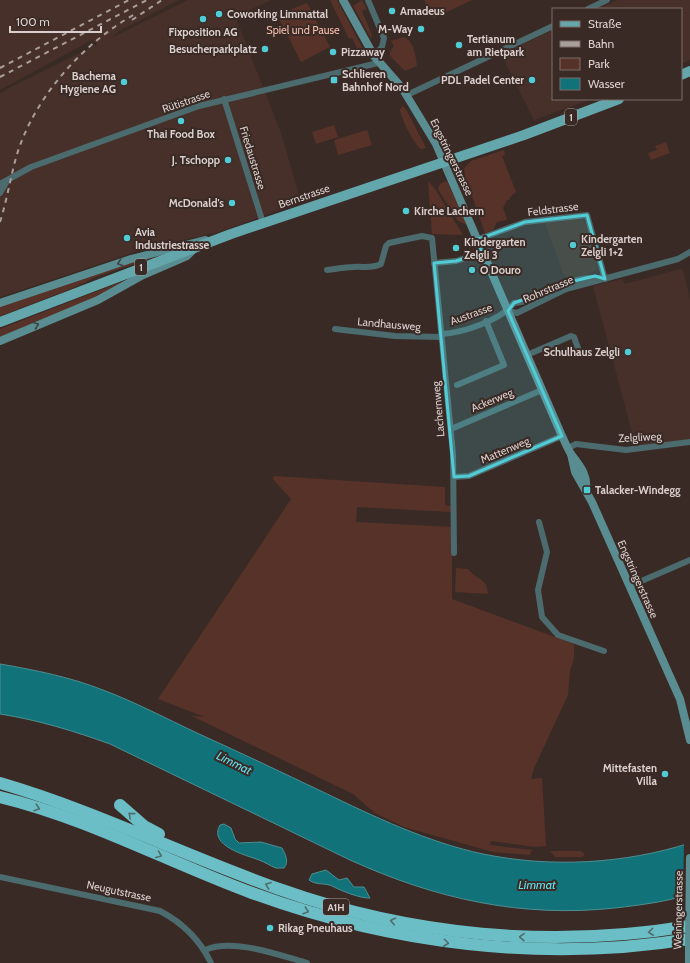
<svg xmlns="http://www.w3.org/2000/svg" width="690" height="963" viewBox="0 0 690 963" font-family="Cabin,sans-serif">
<style>
.built{fill:#463029}
.green{fill:#573228}
.water{fill:#117279;stroke:#4d8e92}
.pier{fill:#3a2a26}
.lines{fill:none;stroke-linecap:round;stroke-linejoin:round}
.street{stroke:#4c6b6e;stroke-width:6}
.secondary{stroke:#598d91;stroke-width:8}
.primary{stroke:#63a7ac;stroke-width:10}
.highway{stroke:#6bbec5;stroke-width:12}
.rail{stroke:#aa9e9a;stroke-width:2;stroke-dasharray:5 5;stroke-linecap:butt}
.secondary-bridge{stroke:#598d91;stroke-width:8}
.oneway{stroke:#424341}
.oneway2{stroke:#506d6e}
.marked{fill:#51ccd5;fill-opacity:0.2;stroke:#51ccd5;stroke-width:3;stroke-linejoin:round}
.poi-dot{fill:#51ccd5;stroke:#3a2a26;stroke-width:1.5}
.labels{text-anchor:middle;stroke-width:4;stroke-linejoin:round;paint-order:stroke}
.shield{fill:#3a2a26;stroke:#aa9e9a;stroke-width:1}
.shield-label{font-size:10px;font-weight:bold;fill:#dacfcc}
.poi-label{font-size:11px;font-weight:bold;fill:#dacfcc;stroke:#3a2a26;text-anchor:start}
.park-label{font-size:11px;fill:#f3bcad;stroke:#3a2a26}
.street-label{font-size:11px;fill:#dacfcc;stroke:#3a2a26}
.water-label{font-size:12px;font-style:italic;fill:#63e1eb;stroke:#3a2a26}
</style>
<rect width="100%" height="100%" fill="#3a2a26"/>
<g class="built">
<polygon points="0,0 179,0 119,31 111,38 188,0 272,0 235,16 281,133 301,202 219,232 144,249 0,297 0,94 9,88 98,44 92,40 0,90"/>
<polygon points="617,0 690,0 690,60 681,64 681,9 598,9"/>
<polygon points="553,30 553,99 592,99 534,120 501,54"/>
<polygon points="582,219 587,225 598,269 591,273 568,279 563,273 545,223"/>
<polygon points="680,269 683,269 690,299 690,440 636,447 593,286 622,279 625,284"/>
</g>
<g class="green">
<polygon points="330,0 337,0 364,51 364,57 357,58 360,53 352,38 349,39"/>
<polygon points="362,0 367,9 362,11 372,35 371,39 353,6"/>
<polygon points="424,0 472,0 434,18"/>
<polygon points="307,3 330,47 301,62 277,15"/>
<path d="M404 37C414 41 416 57 417 66L405 71 390 56V52L394 46 391 41Z"/>
<path d="M403 106 407 111 426 148 421 149C415 146 400 117 400 109Z"/>
<polygon points="334,125 338,137 316,144 312,132"/>
<polygon points="367,130 372,145 338,155 334,140"/>
<polygon points="666,142 670,153 651,160 648,153 657,150 655,146"/>
<polygon points="504,150 505,155 502,156 516,192 510,197 509,200 507,200 503,208 507,218 506,220 497,222 493,230 485,233 465,176 464,168 471,161"/>
<polygon points="428,181 435,189 463,235 432,234"/>
<polygon points="446,181 448,183 467,225 458,221 438,189 440,184"/>
<polygon points="163,254 96,277 73,288 0,316 0,305 137,260"/>
<polygon points="126,280 104,294 0,338 0,329"/>
<polygon points="274,476 445,487 445,505 451,506 451,512 357,507 356,522 452,527 452,599 574,644 574,659 570,670 568,695 535,766 531,779 542,778 546,846 535,847 491,841 490,845 532,850 530,855 493,852 404,827 375,813 353,794 192,716 205,717 158,699 291,499 273,479"/>
<path d="M456 568 468 569C477 581 487 577 488 594L455 592Z"/>
<polygon points="550,851 580,851 585,854 582,857 555,857"/>
</g>
<g class="water">
<path d="M0 664C35 670 70 677 103 690 135 702 165 718 197 733 239 752 281 772 323 792 375 817 427 842 483 854 551 868 624 864 690 843V894C666 902 640 905 615 908 521 918 436 899 350 860L110 744C74 731 38 720 0 714Z"/>
<path d="M224 824 231 828 235 839 239 843 261 842 282 848C286 855 289 862 284 868H276C270 866 265 862 259 860 246 855 208 846 220 825Z"/>
<path d="M326 870 339 880 347 878 354 887H364L370 898C362 899 342 891 334 887 326 882 317 886 309 880L312 874Z"/>
</g>
<polygon class="pier" points="690,841 690,896 683,898 684,842"/>
<g class="lines">
<g class="street">
<polyline points="368,0 384,38 382,47 374,56"/>
<polyline points="588,9 607,0"/>
<polyline points="407,95 553,26"/>
<polyline points="224,99 263,223"/>
<polyline points="0,184 31,167 199,106 378,63"/>
<polyline points="0,193 7,181"/>
<polyline points="476,240 525,222 587,215 605,279"/>
<polyline points="434,263 456,261 482,253"/>
<path d="M327 270C336 269 344 267 353 267 363 266 371 269 381 264L386 246 389 243 422 236 432 238 453 454 454 553"/>
<polyline points="508,311 517,313 566,289 678,259 690,252"/>
<polyline points="335,329 395,336 441,337"/>
<path d="M441 334C463 333 501 320 514 303 545 300 573 271 605 279"/>
<polyline points="527,355 571,336 574,337 579,351"/>
<polyline points="457,385 504,365 486,321"/>
<polyline points="451,429 542,390"/>
<polyline points="568,448 576,444 626,450 690,442"/>
<polyline points="454,477 469,476 562,436"/>
<polyline points="539,522 547,552 538,590 542,617 558,635 604,651"/>
<polyline points="630,586 690,560"/>
<path d="M0 877 160 911C183 923 200 940 211 963"/>
<path d="M205 950C233 938 279 955 307 963"/>
</g>
<g class="secondary">
<path d="M343 0 374 56 402 88 436 144 562 436C565 442 567 448 571 454 579 465 588 474 586 489"/>
<polyline points="0,303 131,259 205,240"/>
<polyline points="0,341 98,300 143,275 187,256 194,249"/>
<polyline points="571,454 575,472 592,502 680,699 690,740"/>
<polyline points="689,963 689,947"/>
</g>
<g class="primary">
<polyline points="681,75 690,71"/>
<polyline points="0,322 231,234 524,135 619,99"/>
</g>
<g class="highway">
<path d="M0 783C96 811 185 856 279 889 411 936 552 949 690 926"/>
<path d="M0 797C87 818 168 862 252 893 391 944 543 963 690 939"/>
<polyline points="120,805 144,826 159,834"/>
</g>
<g class="rail">
<polyline points="132,20 162,0"/>
<polyline points="0,68 129,0"/>
<polyline points="0,77 147,0"/>
<path d="M0 222C8 197 11 172 19 148 39 92 84 43 135 14"/>
</g>
<polyline class="secondary-bridge" points="689,947 690,858"/>
</g>
<defs><path id="oneway-chevron" d="M-2-3.5L2.5 0L-2 3.5" fill="none" stroke-width="1.6" stroke-linecap="round" stroke-linejoin="round"/></defs>
<g class="oneway">
<use href="#oneway-chevron" transform="translate(120 263) rotate(161)"/>
<use href="#oneway-chevron" transform="translate(36 325) rotate(-22)"/>
</g>
<g class="oneway2">
<use href="#oneway-chevron" transform="translate(37 808) rotate(18)"/>
<use href="#oneway-chevron" transform="translate(131 815) rotate(-139)"/>
<use href="#oneway-chevron" transform="translate(159 855) rotate(23)"/>
<use href="#oneway-chevron" transform="translate(268 885) rotate(-160)"/>
<use href="#oneway-chevron" transform="translate(306 911) rotate(18)"/>
<use href="#oneway-chevron" transform="translate(393 921) rotate(-168)"/>
<use href="#oneway-chevron" transform="translate(651 932) rotate(174)"/>
<use href="#oneway-chevron" transform="translate(522 937) rotate(-178)"/>
<use href="#oneway-chevron" transform="translate(446 943) rotate(7)"/>
</g>
<path class="marked" d="M587 215 605 279 595 276 574 281 514 303 508 311 562 436 469 476 454 477 434 263 456 261 482 253 476 240 525 222Z"/>
<g class="poi-dot">
<circle cx="392" cy="11" r="4"/>
<circle cx="219" cy="14" r="4"/>
<circle cx="203" cy="19" r="4"/>
<circle cx="421" cy="29" r="4"/>
<circle cx="459" cy="45" r="4"/>
<circle cx="265" cy="49" r="4"/>
<circle cx="333" cy="52" r="4"/>
<rect x="330" y="76" width="8" height="8" rx="2"/>
<circle cx="532" cy="80" r="4"/>
<circle cx="124" cy="82" r="4"/>
<circle cx="181" cy="121" r="4"/>
<circle cx="228" cy="160" r="4"/>
<circle cx="232" cy="203" r="4"/>
<circle cx="406" cy="211" r="4"/>
<circle cx="127" cy="238" r="4"/>
<circle cx="573" cy="245" r="4"/>
<circle cx="456" cy="248" r="4"/>
<circle cx="472" cy="270" r="4"/>
<circle cx="628" cy="352" r="4"/>
<rect x="583" y="486" width="8" height="8" rx="2"/>
<circle cx="665" cy="774" r="4"/>
<circle cx="270" cy="928" r="4"/>
</g>
<g class="labels">
<g class="shield">
<rect x="565" y="109" width="12" height="16" rx="3"/>
<rect x="135" y="259" width="12" height="16" rx="3"/>
<rect x="323" y="899" width="26" height="16" rx="3"/>
</g>
<g class="shield-label">
<text x="571" y="121">1</text>
<text x="141" y="271">1</text>
<text x="336" y="911">A1H</text>
</g>
<g class="poi-label">
<text x="400" y="15">Amadeus</text>
<text x="227" y="18">Coworking Limmattal</text>
<text x="413" y="33" text-anchor="end">M-Way</text>
<text x="203" y="36" text-anchor="middle">Fixposition AG</text>
<text x="467" y="43">Tertianum<tspan x="467" dy="13">am Rietpark</tspan></text>
<text x="257" y="53" text-anchor="end">Besucherparkplatz</text>
<text x="341" y="56">Pizzaway</text>
<text x="342" y="78">Schlieren<tspan x="342" dy="13">Bahnhof Nord</tspan></text>
<text x="116" y="80" text-anchor="end">Bachema<tspan x="116" dy="13">Hygiene AG</tspan></text>
<text x="524" y="84" text-anchor="end">PDL Padel Center</text>
<text x="181" y="138" text-anchor="middle">Thai Food Box</text>
<text x="220" y="164" text-anchor="end">J. Tschopp</text>
<text x="224" y="207" text-anchor="end">McDonald's</text>
<text x="414" y="215">Kirche Lachern</text>
<text x="135" y="236">Avia<tspan x="135" dy="13">Industriestrasse</tspan></text>
<text x="581" y="243">Kindergarten<tspan x="581" dy="13">Zelgli 1+2</tspan></text>
<text x="464" y="246">Kindergarten<tspan x="464" dy="13">Zelgli 3</tspan></text>
<text x="480" y="274">O Douro</text>
<text x="620" y="356" text-anchor="end">Schulhaus Zelgli</text>
<text x="595" y="494">Talacker-Windegg</text>
<text x="657" y="772" text-anchor="end">Mittefasten<tspan x="657" dy="13">Villa</tspan></text>
<text x="278" y="932">Rikag Pneuhaus</text>
</g>
<g class="park-label">
<text x="303" y="34">Spiel und Pause</text>
</g>
<g class="street-label">
<text transform="translate(186 101) rotate(-19)" y="4">Rütistrasse</text>
<text transform="translate(452 157) rotate(64)" y="4">Engstringerstrasse</text>
<text transform="translate(253 158) rotate(73)" y="4">Friedaustrasse</text>
<text transform="translate(304 196) rotate(-19)" y="4">Bernstrasse</text>
<text transform="translate(553 209) rotate(-7)" y="4">Feldstrasse</text>
<text transform="translate(548 289) rotate(-23)" y="4">Rohrstrasse</text>
<text transform="translate(471 314) rotate(-20)" y="4">Austrasse</text>
<text transform="translate(389 324) rotate(5)" y="4">Landhausweg</text>
<text transform="translate(492 400) rotate(-23)" y="4">Ackerweg</text>
<text transform="translate(438 409) rotate(-95)" y="4">Lachernweg</text>
<text transform="translate(640 437) rotate(-3)" y="4">Zelgliweg</text>
<text transform="translate(505 450) rotate(-23)" y="4">Mattenweg</text>
<text transform="translate(638 579) rotate(66)" y="4">Engstringerstrasse</text>
<text transform="translate(119 891) rotate(12)" y="4">Neugutstrasse</text>
<text transform="translate(678 910) rotate(-89)" y="4">Weiningerstrasse</text>
</g>
<g class="water-label">
<text transform="translate(234 763) rotate(26)" y="4">Limmat</text>
<text x="537" y="889">Limmat</text>
</g>
</g>
<rect x="552" y="8" width="130" height="92" fill="#3a2a26" stroke="#7a6c68"/>
<rect x="560" y="21" width="20" height="6" fill="#63a7ac" stroke="#7a6c68"/>
<text x="588" y="28" font-size="12" fill="#dacfcc">Straße</text>
<rect x="560" y="41" width="20" height="6" fill="#aa9e9a" stroke="#7a6c68"/>
<text x="588" y="48" font-size="12" fill="#dacfcc">Bahn</text>
<rect x="560" y="58" width="20" height="12" fill="#573228" stroke="#7a6c68"/>
<text x="588" y="68" font-size="12" fill="#dacfcc">Park</text>
<rect x="560" y="78" width="20" height="12" fill="#117279" stroke="#7a6c68"/>
<text x="588" y="88" font-size="12" fill="#dacfcc">Wasser</text>
<path d="M10 26v6h91v-6" fill="none" stroke="#dacfcc" stroke-width="2"/>
<text x="16" y="26" font-size="12" fill="#dacfcc" stroke="#3a2a26" stroke-width="3" paint-order="stroke">100 m</text>
</svg>
